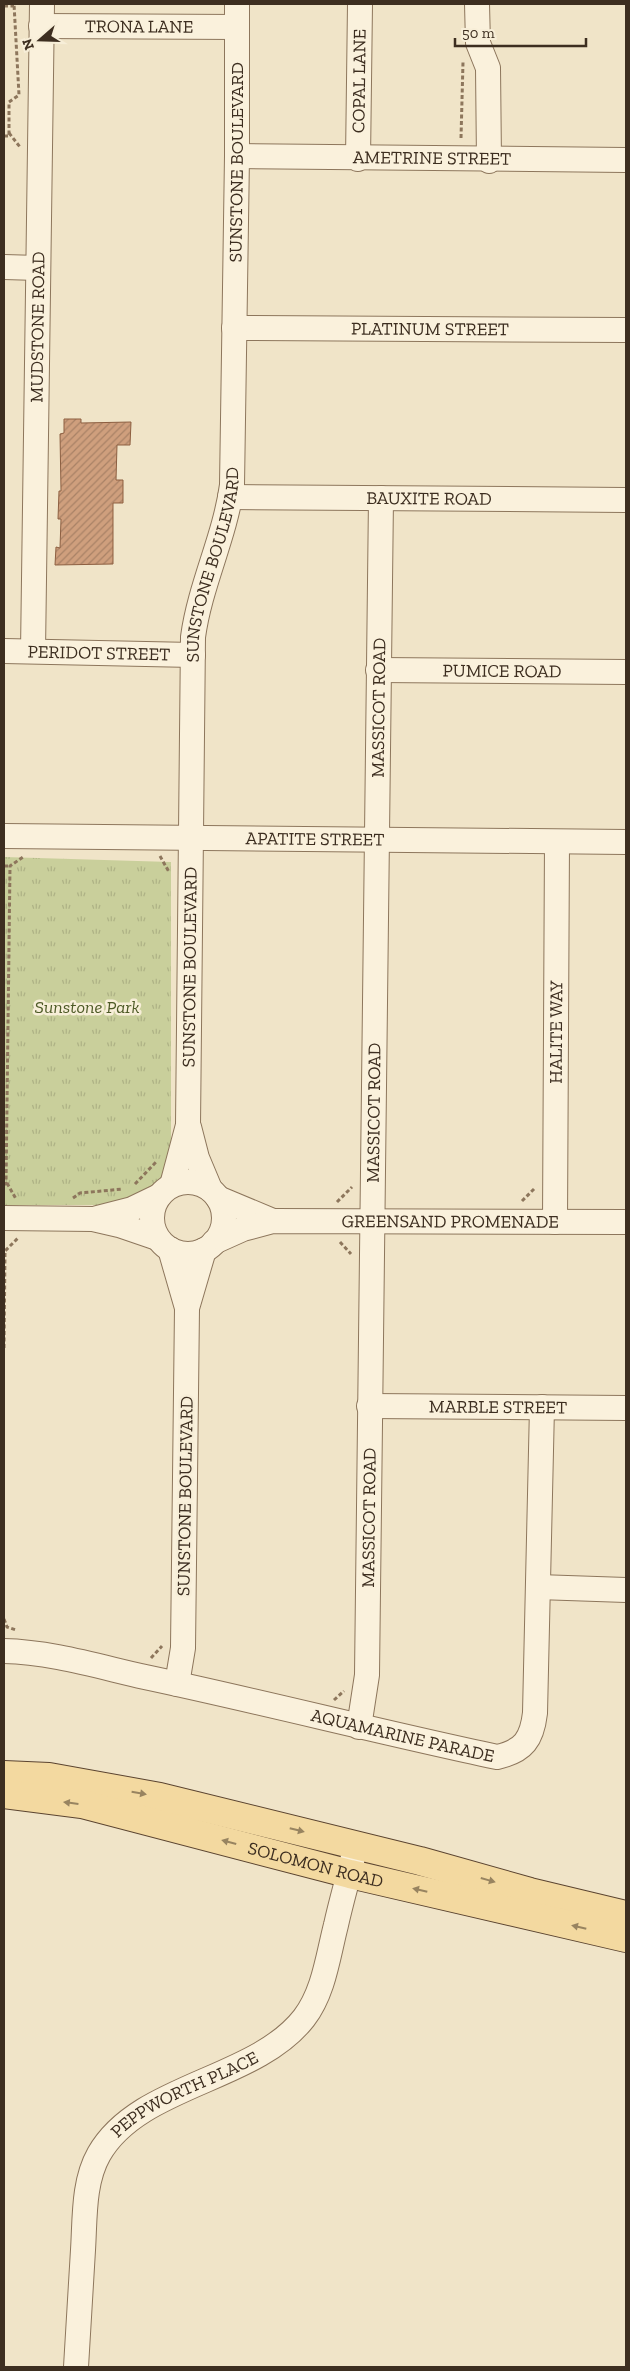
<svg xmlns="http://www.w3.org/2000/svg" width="630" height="2371" viewBox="0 0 630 2371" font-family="'Zilla Slab',serif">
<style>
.grass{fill:url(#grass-tufts)}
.building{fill:url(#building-hatch);stroke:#8d5f41}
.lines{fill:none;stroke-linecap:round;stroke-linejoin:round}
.minor-casing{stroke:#8d765c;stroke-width:26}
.major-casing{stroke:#5b4430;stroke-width:30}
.path{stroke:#8d765c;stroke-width:3;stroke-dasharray:4 2.5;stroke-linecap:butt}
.minor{stroke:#faf1dc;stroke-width:24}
.major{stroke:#f3d9a0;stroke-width:28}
.oneway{fill:#988460}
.labels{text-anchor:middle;stroke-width:5;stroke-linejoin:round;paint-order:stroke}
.street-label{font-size:18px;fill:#3d2e20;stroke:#f7eed8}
.park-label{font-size:18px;font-style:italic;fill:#4d5a26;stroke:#f7eed8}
</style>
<defs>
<pattern id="grass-tufts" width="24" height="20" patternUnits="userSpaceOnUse" patternTransform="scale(1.25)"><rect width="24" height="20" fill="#c9cf9b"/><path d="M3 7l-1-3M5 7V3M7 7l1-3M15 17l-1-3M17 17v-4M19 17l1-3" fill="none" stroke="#aeb285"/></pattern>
<pattern id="building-hatch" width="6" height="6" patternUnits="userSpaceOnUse" patternTransform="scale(1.25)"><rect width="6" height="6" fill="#cf9f7d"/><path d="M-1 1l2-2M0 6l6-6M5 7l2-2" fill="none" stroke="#a98266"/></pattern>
</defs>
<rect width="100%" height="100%" fill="#f0e4c8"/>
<polygon class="grass" points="4,857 171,862 171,1167 133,1205 4,1205"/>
<polygon class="building" points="64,419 81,419 81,423 131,422 130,445 117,445 116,480 123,480 123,503 113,503 113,564 55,565 56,547 60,548 61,519 58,519 59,491 61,491 60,434 64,433"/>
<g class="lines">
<defs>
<g id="minor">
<polyline points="477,4 478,43 488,68 489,161"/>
<path id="s1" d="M41 26 237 27"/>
<path id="s2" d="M237 156 626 160"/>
<path id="s3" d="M358 159 360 4"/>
<polyline points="4,267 38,268"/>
<path id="s4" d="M234 328 626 330"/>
<path id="s5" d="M230 497 626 500"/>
<path id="s6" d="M4 651 193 655"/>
<path id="s7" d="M33 651 42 4"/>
<path id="s8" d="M378 670 626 672"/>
<path id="s9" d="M4 836 626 842"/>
<polyline points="189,1127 197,1158 210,1189"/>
<circle cx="188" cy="1218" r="36"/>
<path id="s10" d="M172 1185 188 1125 193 637C200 585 225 537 232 485L237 156V4"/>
<polyline points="218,1198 273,1221"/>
<polyline points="4,1218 93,1219 119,1225 157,1238"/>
<polyline points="97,1218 132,1209 159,1196"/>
<path id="s11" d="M555 1222 557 842"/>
<path id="s12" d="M214 1242 243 1229 273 1221 626 1222"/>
<polyline points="170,1249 187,1308 183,1648 177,1684"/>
<polyline points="187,1308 204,1250"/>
<path id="s13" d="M369 1406 626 1408"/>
<polyline points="538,1587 626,1590"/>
<path id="s14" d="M4 1651C51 1652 100 1667 145 1677 263 1702 379 1732 497 1757 524 1751 532 1739 535 1713L542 1407"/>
<path id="s15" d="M359 1727 367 1675 381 498"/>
<path id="s16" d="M76 2367C78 2328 81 2289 83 2250 85 2219 83 2182 99 2154 139 2084 255 2081 304 2018 324 1992 328 1956 336 1925 342 1898 350 1872 356 1844"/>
</g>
<g id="major">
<polyline points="4,1775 49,1777 160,1797 420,1861 530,1892 626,1915"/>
<path id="s17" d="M4 1794 82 1804 350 1874 626 1938"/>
</g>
</defs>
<use href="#minor" class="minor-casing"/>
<use href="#major" class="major-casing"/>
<g class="path">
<polyline points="4,6 14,6"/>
<polyline points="9,133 20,147"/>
<polyline points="4,136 9,136 9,102 19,95 14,4"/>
<polyline points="461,138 463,62"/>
<polyline points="160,856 169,872"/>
<polyline points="4,866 10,866"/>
<polyline points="7,1183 16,1199"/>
<polyline points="4,1184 6,1184 10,866 23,857"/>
<polyline points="135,1184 157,1161"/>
<polyline points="73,1198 80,1193 123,1189"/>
<polyline points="522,1201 535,1188"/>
<polyline points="337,1202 352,1187"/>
<polyline points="340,1242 351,1254"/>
<polyline points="4,1348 5,1251 19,1237"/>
<polyline points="4,1619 7,1627 16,1630"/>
<polyline points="151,1658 162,1646"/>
<polyline points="334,1700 344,1691"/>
</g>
<use href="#minor" class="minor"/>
<use href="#major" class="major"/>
</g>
<defs><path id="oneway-solid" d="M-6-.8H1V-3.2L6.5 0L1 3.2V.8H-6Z" transform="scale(1.25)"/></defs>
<g class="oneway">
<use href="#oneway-solid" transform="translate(139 1793) rotate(10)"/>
<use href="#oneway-solid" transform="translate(71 1803) rotate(-173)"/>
<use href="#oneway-solid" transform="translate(297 1830) rotate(14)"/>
<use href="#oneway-solid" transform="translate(229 1842) rotate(-165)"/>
<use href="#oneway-solid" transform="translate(488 1880) rotate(16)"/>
<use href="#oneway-solid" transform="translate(420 1890) rotate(-167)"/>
<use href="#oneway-solid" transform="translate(579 1927) rotate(-167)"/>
</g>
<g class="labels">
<g class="street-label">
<text dy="6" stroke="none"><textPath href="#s1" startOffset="98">TRONA LANE</textPath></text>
<text dy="6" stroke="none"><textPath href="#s3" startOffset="78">COPAL LANE</textPath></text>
<text dy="6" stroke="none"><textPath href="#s2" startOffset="195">AMETRINE STREET</textPath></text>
<text dy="6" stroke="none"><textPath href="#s10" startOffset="1030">SUNSTONE BOULEVARD</textPath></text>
<text dy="6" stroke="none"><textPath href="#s7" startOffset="324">MUDSTONE ROAD</textPath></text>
<text dy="6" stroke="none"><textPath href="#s4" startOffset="196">PLATINUM STREET</textPath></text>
<text dy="6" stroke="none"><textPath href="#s5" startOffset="199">BAUXITE ROAD</textPath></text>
<text dy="6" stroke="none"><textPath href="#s10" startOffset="625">SUNSTONE BOULEVARD</textPath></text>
<text dy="6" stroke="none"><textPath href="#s6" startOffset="95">PERIDOT STREET</textPath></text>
<text dy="6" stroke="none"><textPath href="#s8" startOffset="124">PUMICE ROAD</textPath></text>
<text dy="6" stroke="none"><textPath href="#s15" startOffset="1020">MASSICOT ROAD</textPath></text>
<text dy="6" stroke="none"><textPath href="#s9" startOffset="311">APATITE STREET</textPath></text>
<text dy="6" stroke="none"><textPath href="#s10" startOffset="220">SUNSTONE BOULEVARD</textPath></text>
<text dy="6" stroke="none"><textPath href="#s11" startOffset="190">HALITE WAY</textPath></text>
<text dy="6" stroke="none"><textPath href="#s15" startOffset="615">MASSICOT ROAD</textPath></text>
<text dy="6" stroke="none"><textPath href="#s12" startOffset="240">GREENSAND PROMENADE</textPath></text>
<text dy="6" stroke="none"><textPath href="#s13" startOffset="129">MARBLE STREET</textPath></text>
<text transform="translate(185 1496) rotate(-89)" y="6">SUNSTONE BOULEVARD</text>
<text dy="6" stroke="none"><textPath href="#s15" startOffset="210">MASSICOT ROAD</textPath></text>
<text dy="6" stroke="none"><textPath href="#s14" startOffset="408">AQUAMARINE PARADE</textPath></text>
<text dy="6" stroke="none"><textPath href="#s17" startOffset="320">SOLOMON ROAD</textPath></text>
<text dy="6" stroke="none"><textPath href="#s16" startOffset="322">PEPPWORTH PLACE</textPath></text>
</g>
<g class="park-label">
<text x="87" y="1013">Sunstone Park</text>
</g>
</g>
<rect width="630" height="2371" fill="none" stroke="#3d2e20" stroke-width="10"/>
<g transform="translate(40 40) rotate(250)" stroke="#f7eed8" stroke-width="4" paint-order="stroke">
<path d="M0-4L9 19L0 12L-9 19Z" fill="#3d2e20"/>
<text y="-8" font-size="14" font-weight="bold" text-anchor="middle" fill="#3d2e20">N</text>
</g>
<path d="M455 38v8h131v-8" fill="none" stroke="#3d2e20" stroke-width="2.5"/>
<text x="462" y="38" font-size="15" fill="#3d2e20" stroke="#f7eed8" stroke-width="4" paint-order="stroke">50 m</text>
</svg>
